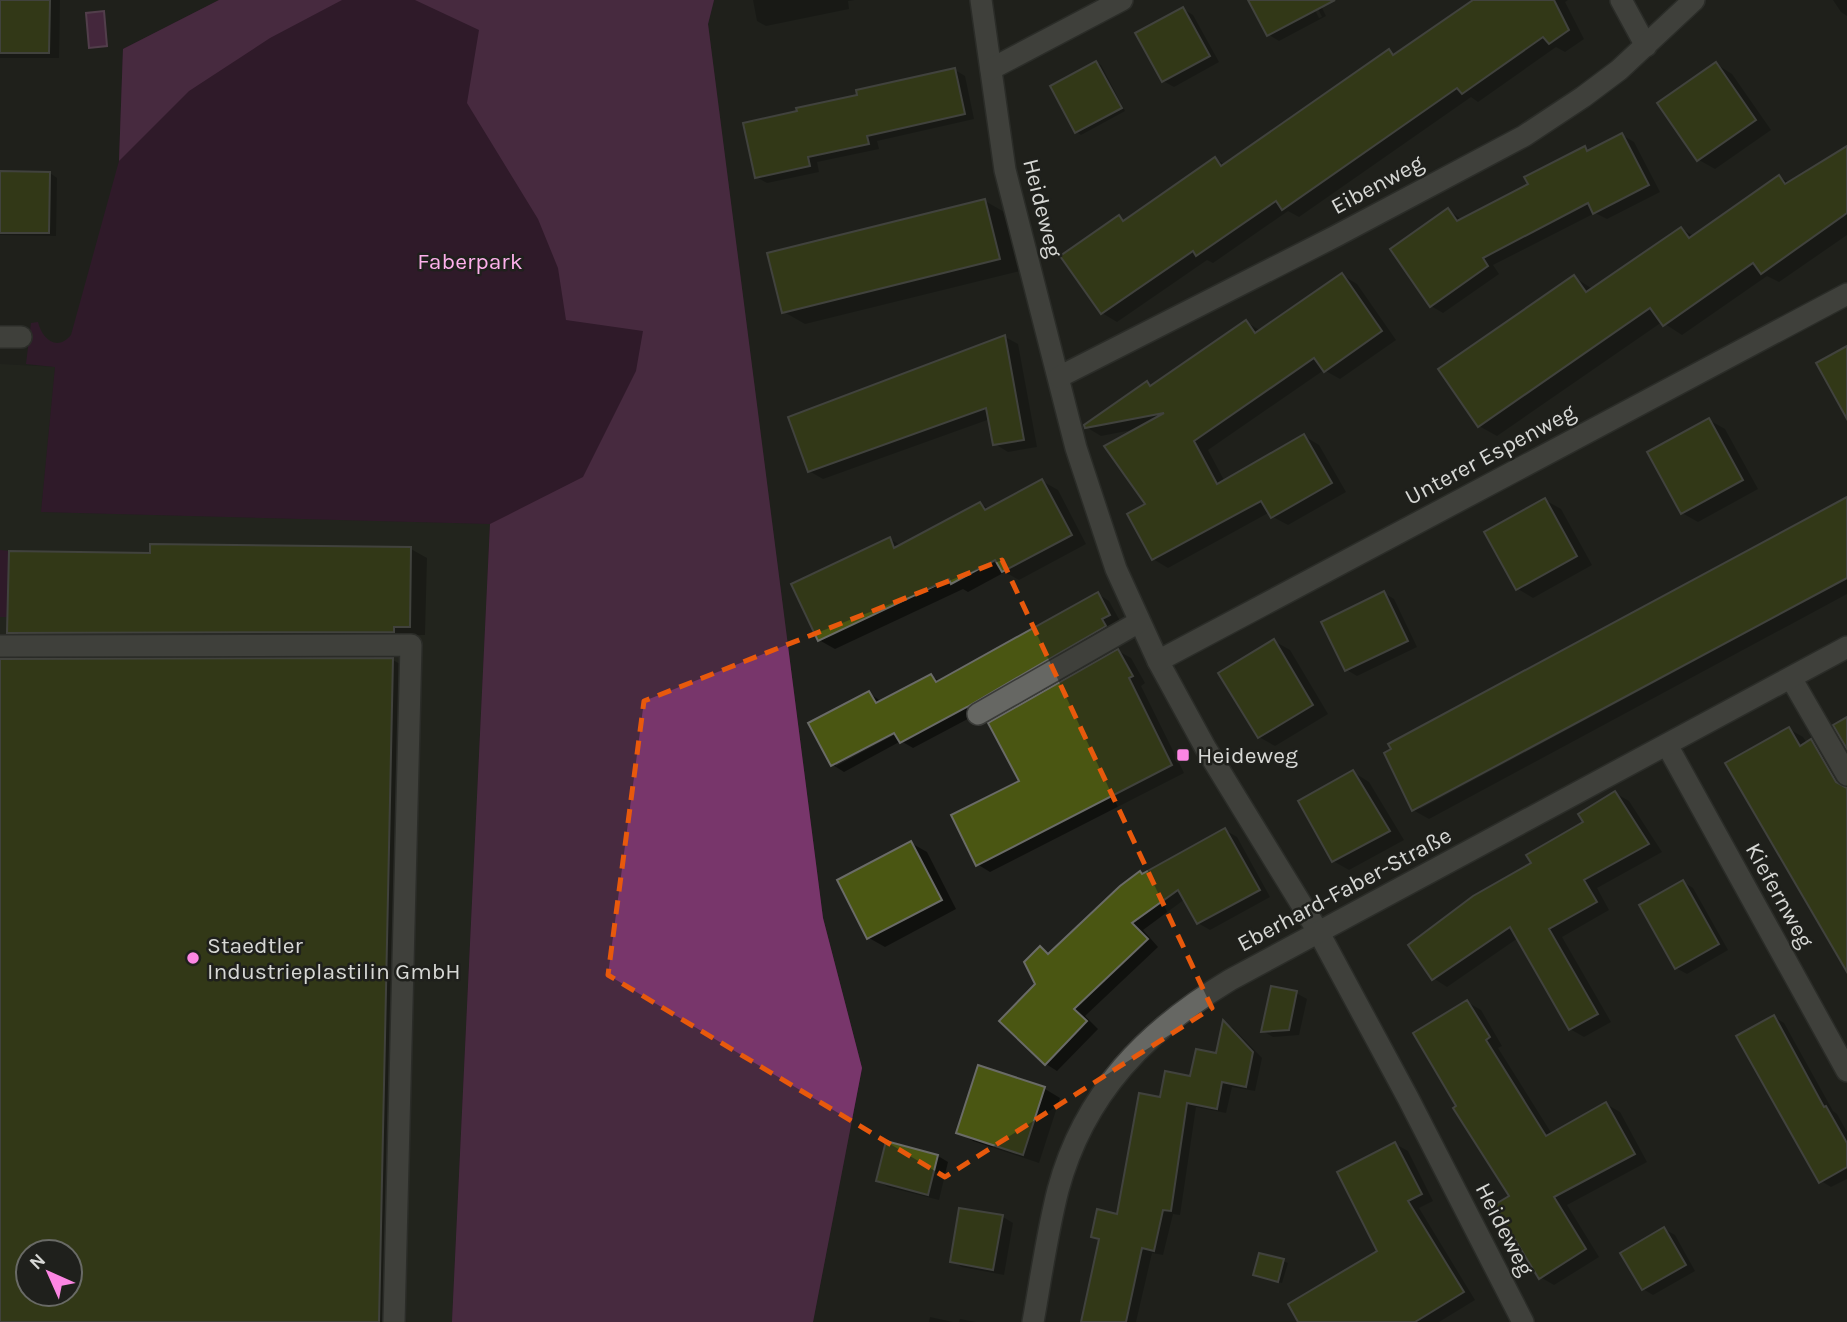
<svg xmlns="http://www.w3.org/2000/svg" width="1847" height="1322" viewBox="0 0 1847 1322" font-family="Karla,sans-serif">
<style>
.built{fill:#272920;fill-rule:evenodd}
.green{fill:#44123b}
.forest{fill:#78366b}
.water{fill:#713064;stroke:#906286;stroke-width:2}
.shadow{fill:#0007;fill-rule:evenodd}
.building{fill:#4a5612;stroke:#6a6b67;stroke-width:2;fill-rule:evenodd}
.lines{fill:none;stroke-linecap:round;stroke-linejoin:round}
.minor-casing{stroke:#3a3b38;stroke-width:24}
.minor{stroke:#666763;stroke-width:21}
.marked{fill:none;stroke:#e8590c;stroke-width:5;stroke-dasharray:14 9;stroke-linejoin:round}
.poi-dot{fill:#fc86e3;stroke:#1f201c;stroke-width:2.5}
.labels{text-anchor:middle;stroke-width:5;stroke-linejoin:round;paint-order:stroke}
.street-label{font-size:23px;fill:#d7d8d5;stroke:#1f201c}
.park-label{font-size:23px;fill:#fdb0eb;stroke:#1f201c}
.poi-label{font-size:23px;fill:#d7d8d5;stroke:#1f201c;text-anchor:start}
</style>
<rect width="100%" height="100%" fill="#1f201c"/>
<path class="built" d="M0 364 55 367 41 512 490 524 452 1322H0ZM28 1252H70V1294H28Z"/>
<g class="green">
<path d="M219 0H714L708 24 823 918 862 1068 813 1322H452L490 524 41 512 55 367 26 364 31 323 38 322C42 339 57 352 71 335L119 161 123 49Z"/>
<polygon points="0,550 9,551 7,617 0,617"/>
</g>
<g class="forest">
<polygon points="219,0 342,0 270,38 189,91 119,161 123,49"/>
<polygon points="415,0 714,0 708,24 823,918 862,1068 813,1322 452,1322 490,524 583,477 636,371 643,331 566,320 558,268 538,219 467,103 479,30"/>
</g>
<polygon class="water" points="104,11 107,46 89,48 86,13"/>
<g class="shadow">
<polygon points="0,0 60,0 59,58 0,58"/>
<polygon points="753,0 855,0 848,1 849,9 766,26 757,21"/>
<polygon points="1250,0 1310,0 1319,18 1322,17 1314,0 1318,0 1326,16 1279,41 1269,35"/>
<polygon points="1477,0 1568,0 1565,2 1584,39 1565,52 1556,47 1478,102 1471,97 1299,217 1288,211 1213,263 1207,260 1117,322 1102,313 1119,217 1126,221 1215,159 1226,165 1389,51 1396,55"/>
<polygon points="1833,0 1847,0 1847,16 1841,12"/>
<polygon points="1183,9 1193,15 1219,62 1174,87 1163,81"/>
<polygon points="1096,63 1101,65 1125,111 1081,135 1077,132"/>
<polygon points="1716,64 1732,74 1771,130 1715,169 1699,160"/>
<polygon points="955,70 965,76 974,119 877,141 879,149 817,162 819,172 767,183 756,177 859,96"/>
<polygon points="1622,135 1634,142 1660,192 1607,219 1595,213 1493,265 1499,274 1443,313 1431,306 1448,210 1462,220 1531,185 1585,148 1590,151"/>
<polygon points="1847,148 1847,235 1779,282 1767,276 1682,335 1662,322 1497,436 1479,426 1574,277 1594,290 1681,229 1694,236 1779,177 1790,183"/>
<polygon points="0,172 50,173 57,178 56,236 0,235"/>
<polygon points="985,201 1006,213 1020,271 805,324 784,312"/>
<polygon points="1342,275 1357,284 1396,340 1340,379 1324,370 1208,450 1225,482 1304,436 1319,445 1346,492 1288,525 1273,517 1270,512 1168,568 1153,559 1137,429 1101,436 1086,427 1147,383 1152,386 1246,322 1261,331"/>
<polygon points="1005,337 1018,344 1037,447 1008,452 995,444 990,419 823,479 809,471"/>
<polygon points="1709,420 1725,429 1758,489 1698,522 1682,513"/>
<polygon points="1042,481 1058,490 1086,544 1019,580 1005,572 968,592 963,589 835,649 819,640 890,539 901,546 980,504 990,509"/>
<polygon points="1847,499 1847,575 1420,805 1420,809 1847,579 1847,594 1429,819 1413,810 1387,754 1393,750 1390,745"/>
<polygon points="1545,500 1561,509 1592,565 1533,598 1518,589"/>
<polygon points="411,549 427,558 425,635 25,641 9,632 151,554"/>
<polygon points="1384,593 1394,599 1417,647 1357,676 1347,670"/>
<path d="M1098 594 1109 601 1120 621 979 713 913 748 901 741 844 772 833 765 869 693 882 702 931 676 941 682ZM901 727 903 730 836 766V762Z"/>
<polygon points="1274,641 1290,650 1328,714 1275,746 1259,737"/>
<polygon points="1118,651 1131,658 1145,683 1141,686 1184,773 990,872 977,864 1022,782"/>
<path d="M393 660 409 669 394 1322H0V661ZM28 1252H70V1294H28Z"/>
<polygon points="1789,729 1803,737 1807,743 1811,741 1825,749 1847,785 1847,968"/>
<polygon points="1353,772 1369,782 1404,840 1349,870 1333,861"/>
<polygon points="1615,793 1629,801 1662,852 1597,888 1609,910 1562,937 1611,1022 1584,1037 1570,1029 1518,938 1447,987 1433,978 1533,864 1585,822"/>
<polygon points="1225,830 1237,837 1270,897 1210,930 1198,923 1185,899 1143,930 1158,947 1085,1016 1098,1029 1057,1071 1046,1064 1037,985 1040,948 1051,954 1143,875"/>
<polygon points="911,843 927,852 956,909 885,947 869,938"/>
<polygon points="1683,882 1693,888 1728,950 1687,974 1676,968"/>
<polygon points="1296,993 1307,999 1299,1035 1273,1037 1263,1031"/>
<polygon points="1467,1002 1481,1010 1502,1046 1498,1048 1552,1134 1606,1104 1620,1112 1647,1162 1567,1205 1599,1257 1554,1285 1540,1277 1511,1197 1459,1106"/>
<polygon points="1774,1017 1784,1023 1833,1111 1837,1114 1847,1132 1847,1179 1831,1187 1821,1181"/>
<polygon points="1225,1023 1233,1028 1262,1058 1255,1091 1232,1087 1226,1113 1196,1107 1180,1215 1173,1214 1163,1255 1152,1253 1136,1322 1082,1322 1100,1240 1093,1236 1118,1216 1161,1099 1192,1078 1218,1055"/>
<polygon points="979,1067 1045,1089 1060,1098 1039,1163 973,1141 958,1132"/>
<polygon points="1395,1144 1408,1151 1433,1201 1419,1208 1475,1300 1439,1322 1300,1322 1379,1251"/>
<polygon points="938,1156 948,1162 939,1200 888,1187 878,1181"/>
<polygon points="1003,1217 1013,1223 1004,1275 962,1267 952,1261"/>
<polygon points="1664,1229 1675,1235 1695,1271 1653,1295 1643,1289"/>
<polygon points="1283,1261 1288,1263 1282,1283 1255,1275"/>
<polygon points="930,1317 953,1322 929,1322"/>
<polygon points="960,1319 976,1322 959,1322"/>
</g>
<g class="building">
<polygon points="0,0 50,0 49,53 0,53"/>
<polygon points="1248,0 1335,0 1267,36"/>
<polygon points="1473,0 1554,0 1569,30 1549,44 1543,37 1462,94 1457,88 1282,210 1276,201 1196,256 1193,251 1101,314 1060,256 1119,215 1123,221 1215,157 1221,166 1389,49 1393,55"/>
<polygon points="1183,7 1210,56 1162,82 1135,33"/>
<polygon points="1096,61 1122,108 1075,133 1050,86"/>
<polygon points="1716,62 1756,120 1697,161 1657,103"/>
<polygon points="955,68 965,114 867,136 869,144 808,157 810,166 755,178 743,123 797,111 796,108 857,95 856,90"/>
<polygon points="1622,133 1649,185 1593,214 1588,203 1483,258 1488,266 1430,307 1390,249 1448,208 1457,221 1528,184 1524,177 1585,146 1587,151"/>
<polygon points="1847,146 1847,213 1761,274 1753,263 1663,326 1650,308 1478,427 1438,369 1574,275 1586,292 1681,227 1689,238 1779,175 1785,184"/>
<polygon points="0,171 50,172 49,233 0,233"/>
<polygon points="985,199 1000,259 782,313 767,253"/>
<polygon points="1342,273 1382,331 1324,372 1314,358 1194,441 1217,484 1304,434 1332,483 1271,518 1261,501 1152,560 1127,514 1145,504 1104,446 1164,413 1085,428 1084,425 1147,381 1150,386 1246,320 1255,333"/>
<polygon points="1005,335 1024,440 993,445 986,408 808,472 788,417"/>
<polygon points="1847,346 1847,419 1816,363"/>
<polygon points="1709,418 1743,480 1681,514 1647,452"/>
<polygon points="1042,479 1072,535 1002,572 995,560 951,584 949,579 818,641 791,584 890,537 894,548 980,502 985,510"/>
<polygon points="1847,497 1847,578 1412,811 1384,753 1391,749 1388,744"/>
<polygon points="1545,498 1577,556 1516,590 1484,532"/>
<polygon points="150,544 411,547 410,627 394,627 394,632 7,633 9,551 150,553"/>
<polygon points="1384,591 1408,641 1345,671 1321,622"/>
<polygon points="1098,592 1110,615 1102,619 1106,626 967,707 900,743 894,733 831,766 808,723 869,691 876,703 931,674 936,682"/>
<polygon points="1274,639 1313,705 1258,738 1218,673"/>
<polygon points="1118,649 1133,676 1129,678 1172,765 976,866 951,815 1019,781 988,723"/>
<path d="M393 658 379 1322H0V659ZM28 1252H70V1294H28Z"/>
<polygon points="1847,717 1847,749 1833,725"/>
<polygon points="1789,727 1800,746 1811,739 1836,782 1847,788 1847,972 1725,763"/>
<polygon points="1353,770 1390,831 1332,862 1298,801"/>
<polygon points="1615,791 1649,844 1584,880 1597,902 1549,929 1598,1014 1569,1030 1510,927 1432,980 1408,945 1473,896 1531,863 1526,855 1583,822 1578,814"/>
<polygon points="1225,828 1260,890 1197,924 1178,890 1132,923 1148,939 1074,1009 1087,1021 1045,1065 999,1021 1035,984 1024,962 1040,946 1048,954 1120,886 1140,871 1142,874"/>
<polygon points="911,841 942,900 867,939 837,880"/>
<polygon points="1683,880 1719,944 1675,969 1639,905"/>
<polygon points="1271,986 1297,991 1289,1030 1261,1032"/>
<polygon points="1467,1000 1490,1037 1486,1040 1546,1136 1606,1102 1635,1154 1554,1197 1586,1249 1539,1279 1494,1205 1509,1196 1453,1108 1456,1106 1413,1033"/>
<polygon points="1774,1015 1824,1107 1826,1106 1847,1143 1847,1167 1819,1183 1736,1036"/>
<polygon points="1223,1020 1253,1052 1246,1087 1222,1082 1217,1109 1187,1103 1171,1211 1163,1210 1154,1251 1142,1248 1126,1322 1081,1322 1099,1239 1091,1237 1097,1209 1117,1214 1139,1093 1160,1097 1165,1071 1190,1076 1196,1049 1216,1053"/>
<polygon points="978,1065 1045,1087 1023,1155 956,1133"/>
<polygon points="886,1141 938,1155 928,1195 876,1181"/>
<polygon points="1395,1142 1422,1194 1408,1201 1464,1292 1415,1322 1298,1322 1288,1304 1377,1251 1337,1172"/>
<polygon points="959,1208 1003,1215 993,1270 950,1262"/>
<polygon points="1664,1227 1686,1265 1642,1290 1620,1253"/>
<polygon points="1259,1253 1284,1259 1278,1282 1253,1275"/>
</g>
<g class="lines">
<defs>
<g id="minor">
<polyline points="981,0 1005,170 1076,448 1116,569 1158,661 1205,747 1319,933 1408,1098 1523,1322"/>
<polyline points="1621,0 1646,46"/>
<polyline points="991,69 1122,0"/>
<polyline points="0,337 21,337"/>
<polyline points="1059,377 1336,236 1524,136 1583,97 1619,70 1694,0"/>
<polyline points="0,646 411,645 394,1322"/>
<polyline points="1158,661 1847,294"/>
<polyline points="1791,678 1847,775"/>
<polyline points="978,714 1139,622"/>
<polyline points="1667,745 1847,1071"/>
<path d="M1033 1322C1041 1278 1047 1233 1058 1190 1084 1093 1147 1030 1230 980L1847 647"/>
</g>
</defs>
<use href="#minor" class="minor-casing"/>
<use href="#minor" class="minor"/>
</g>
<path d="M0 0H1847V1322H0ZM1002 560 1212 1008 945 1177 608 975 644 701Z" fill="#1f201c" fill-opacity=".55" fill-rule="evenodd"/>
<path class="marked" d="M1002 560 1212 1008 945 1177 608 975 644 701Z"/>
<g class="poi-dot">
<rect x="1176" y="748" width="14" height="14" rx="3.5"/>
<circle cx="193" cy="958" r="7"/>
</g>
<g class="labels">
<g class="street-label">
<text transform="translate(1377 184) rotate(-28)" y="8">Eibenweg</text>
<text transform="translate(1043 208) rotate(76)" y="8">Heideweg</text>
<text transform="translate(1490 454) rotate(-28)" y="8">Unterer Espenweg</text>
<text transform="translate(1344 889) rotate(-28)" y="8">Eberhard-Faber-Straße</text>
<text transform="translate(1780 895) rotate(61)" y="8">Kiefernweg</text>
<text transform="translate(1505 1229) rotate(63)" y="8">Heideweg</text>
</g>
<g class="park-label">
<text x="470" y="269">Faberpark</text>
</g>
<g class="poi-label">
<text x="1197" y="763">Heideweg</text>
<text x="207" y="953">Staedtler<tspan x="207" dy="26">Industrieplastilin GmbH</tspan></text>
</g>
</g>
<g transform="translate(49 1273) rotate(315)"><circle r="33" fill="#1f201c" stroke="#696a66" stroke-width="2"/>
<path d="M0-5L12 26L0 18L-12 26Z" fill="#fc86e3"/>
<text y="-10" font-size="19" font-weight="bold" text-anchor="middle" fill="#d7d8d5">N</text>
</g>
</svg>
